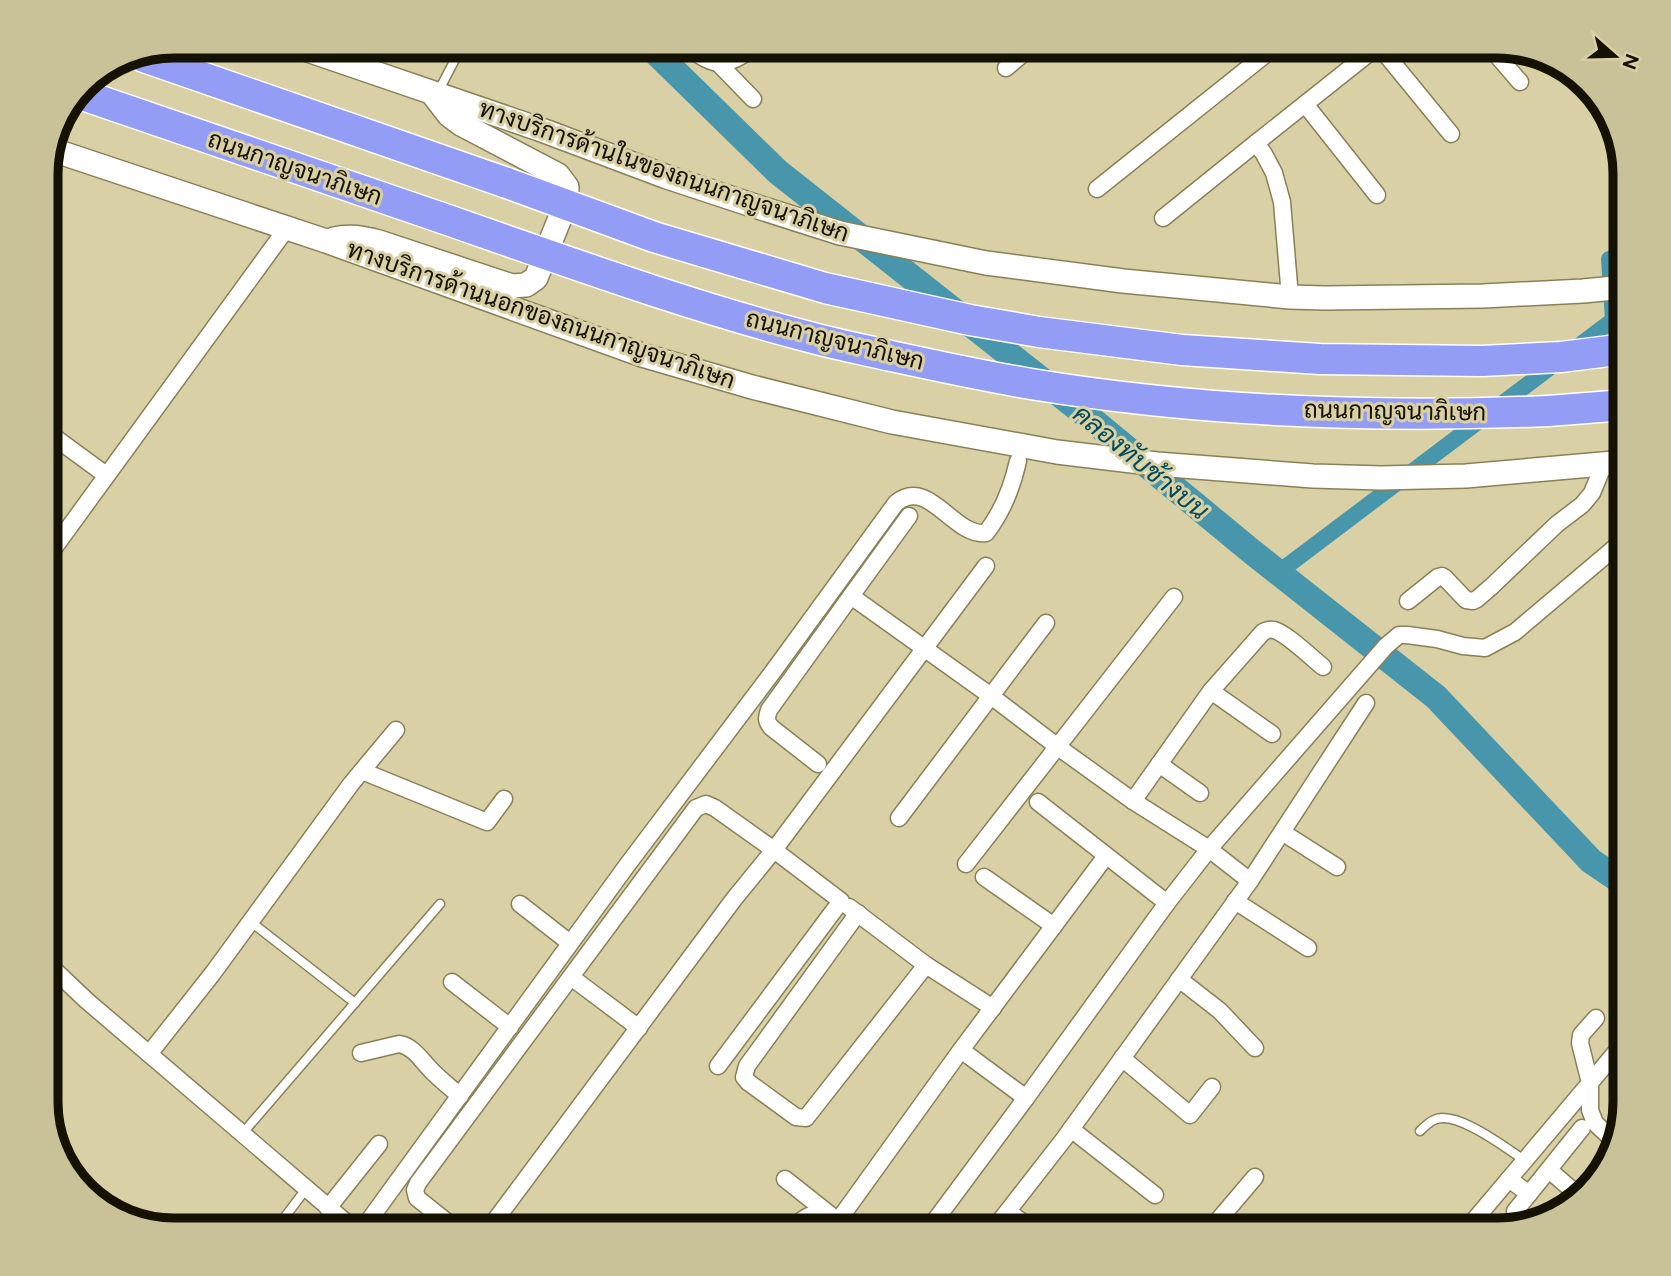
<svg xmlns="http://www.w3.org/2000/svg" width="1671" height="1276" viewBox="0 0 1671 1276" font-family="Figtree,Sarabun,sans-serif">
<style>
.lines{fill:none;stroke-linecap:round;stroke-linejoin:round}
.canal{stroke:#4796ab;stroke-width:16}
.river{stroke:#4796ab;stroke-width:26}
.lane-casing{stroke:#898058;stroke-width:11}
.street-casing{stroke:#898058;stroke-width:19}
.secondary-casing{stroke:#898058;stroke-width:26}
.highway-casing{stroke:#fff;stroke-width:33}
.lane{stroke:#fff;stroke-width:8}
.street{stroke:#fff;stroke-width:16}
.secondary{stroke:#fff;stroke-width:23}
.highway{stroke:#939df6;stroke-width:30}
.highway-bridge-casing{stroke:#fff;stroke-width:33;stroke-linecap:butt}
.highway-bridge{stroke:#939df6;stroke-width:30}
.labels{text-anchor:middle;stroke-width:6;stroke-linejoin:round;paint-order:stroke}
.street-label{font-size:24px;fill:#151103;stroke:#d9d0a5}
.water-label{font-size:26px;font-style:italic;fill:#024b5b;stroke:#d9d0a5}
.rim{fill:none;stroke:#151103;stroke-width:9}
</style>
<rect width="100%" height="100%" fill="#d9d0a5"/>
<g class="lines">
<polyline class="canal" points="1279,572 1613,320 1609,259 1625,257"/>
<polyline class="river" points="649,46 778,172 1091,419 1251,551 1436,697 1591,861 1625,884"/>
<defs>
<g id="lane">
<polyline points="438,92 462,46"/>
<polyline points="46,261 46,258"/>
<polyline points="251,922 355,1003"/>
<path d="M1420 1131C1424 1127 1429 1122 1434 1120 1455 1109 1506 1148 1524 1160"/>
<polyline points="242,1134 440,904"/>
<polyline points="275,1230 306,1189"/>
</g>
<g id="street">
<path d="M685 46C720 70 723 67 758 46"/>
<polyline points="843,46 846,49"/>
<polyline points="1379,46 1451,134"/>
<polyline points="1489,46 1520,82"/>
<polyline points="719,64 753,99"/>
<polyline points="1006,68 1032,46"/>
<polyline points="1305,104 1377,195"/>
<polyline points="1097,189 1276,46"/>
<polyline points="1163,218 1256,143"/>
<polyline points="1290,297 1282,202 1274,173 1264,154 1256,143 1378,46"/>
<polyline points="46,431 106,475"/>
<polyline points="909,516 851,596 991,696 1058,747 1133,801 1209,849 1250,881"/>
<polyline points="46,559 287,228"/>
<polyline points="1408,601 1438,577 1442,576 1445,578 1466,600 1473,601 1477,599 1492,586 1557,524 1582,505 1592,493 1604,464"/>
<polyline points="1211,691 1272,734"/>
<path d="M818 764 772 728C766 722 766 718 769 710L851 596"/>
<polyline points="1159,764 1200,793"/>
<polyline points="362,771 487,822 504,799"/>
<path d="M1133 801 1211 691 1263 632C1268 630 1268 629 1274 630 1286 633 1312 658 1323 667"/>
<polyline points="1038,802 1167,903"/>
<polyline points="899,818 1046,623"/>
<polyline points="1282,832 1337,867"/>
<polyline points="966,864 1174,597"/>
<polyline points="984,877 1054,926"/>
<polyline points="1235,901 1308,948"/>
<polyline points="520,904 570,943"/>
<polyline points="849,907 926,965 993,1008"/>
<polyline points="858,913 747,1066 744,1077 748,1082 796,1117 806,1118 926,965"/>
<polyline points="46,962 86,1000 355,1230"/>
<polyline points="571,977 639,1028"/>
<polyline points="1179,979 1220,1011 1255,1048"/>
<polyline points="452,982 510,1027"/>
<polyline points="961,1050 1026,1098 1167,903 1209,849 1386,646 1399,635 1407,635 1437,639 1463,646 1485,648 1515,632 1625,539"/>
<path d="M361 1053 399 1044C414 1046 423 1063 434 1073 442 1081 451 1088 460 1096"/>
<polyline points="149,1054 213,973 351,784 396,730"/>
<polyline points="1122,1058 1190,1115 1212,1087"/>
<polyline points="718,1066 841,901 774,850 986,566"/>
<polyline points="1071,1129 1155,1195"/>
<polyline points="1613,1140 1595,1123 1590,1110 1590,1083 1625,1041"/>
<polyline points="1549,1170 1571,1189"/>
<polyline points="785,1179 838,1221 853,1230"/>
<polyline points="1509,1179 1529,1194 1515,1211"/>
<polyline points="1529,1194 1582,1128"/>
<polyline points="328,1208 379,1144"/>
<polyline points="1008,1212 1034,1230"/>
<polyline points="838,1221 961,1050 1106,856"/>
<path d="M362 1230 628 864 772 673 896 503C929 476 953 537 986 533 1003 511 1012 488 1018 461"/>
<polyline points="457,1230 417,1198 415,1190 418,1183 696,808 706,804 715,808 774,850 734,899 488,1230"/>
<path d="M792 1230C807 1214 811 1211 832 1219"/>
<polyline points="928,1230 1026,1098"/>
<polyline points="993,1230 1064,1139 1250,881 1366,703"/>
<polyline points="1210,1230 1255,1177"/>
<polyline points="1466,1230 1590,1083 1580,1043 1581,1035 1596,1018"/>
</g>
<g id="secondary">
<polyline points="296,46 539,129 667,177 758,207 840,233 986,263 1123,281 1290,297 1325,298 1483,296 1583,291 1625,287"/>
<polyline points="50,149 326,241 642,355 752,387 892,422 1057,452 1157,464 1313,476 1381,478 1466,476 1625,462"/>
<path d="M334 239C350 235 363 238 379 242L512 286 526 285 536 278 566 203 567 187 558 175 461 124 449 115 432 93"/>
</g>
<g id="highway">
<polyline points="144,57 507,183"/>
<polyline points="77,93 439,217"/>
<polyline points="1548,411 1625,405"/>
</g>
</defs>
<use href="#lane" class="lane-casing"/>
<use href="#street" class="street-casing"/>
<use href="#secondary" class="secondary-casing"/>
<use href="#highway" class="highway-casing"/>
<use href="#lane" class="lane"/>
<use href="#street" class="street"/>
<use href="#secondary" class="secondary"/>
<use href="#highway" class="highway"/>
<defs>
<g id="highway-bridge">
<polyline points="507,183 654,237 825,288 970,320 1039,332 1182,350 1320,359 1482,361 1561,357 1625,349"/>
<path d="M439 217C563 260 686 305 813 338 839 345 865 350 891 356 937 366 984 376 1031 384 1201 412 1376 418 1548 411"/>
</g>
</defs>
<use href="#highway-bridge" class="highway-bridge-casing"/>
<use href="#highway-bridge" class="highway-bridge"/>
</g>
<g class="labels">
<g class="street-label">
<text transform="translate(295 168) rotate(19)" y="8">ถนนกาญจนาภิเษก</text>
<text transform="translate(664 171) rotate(19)" y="8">ทางบริการด้านในของถนนกาญจนาภิเษก</text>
<text transform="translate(541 315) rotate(19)" y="8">ทางบริการด้านนอกของถนนกาญจนาภิเษก</text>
<text transform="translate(835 340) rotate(14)" y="8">ถนนกาญจนาภิเษก</text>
<text transform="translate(1395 411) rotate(1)" y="8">ถนนกาญจนาภิเษก</text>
</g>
<g class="water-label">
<text transform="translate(1141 462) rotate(39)" y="9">คลองทับช้างบน</text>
</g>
</g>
<path d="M0 0H1671V1276H0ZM174 58H1497A116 116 0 0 1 1613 174V1102A116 116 0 0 1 1497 1218H174A116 116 0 0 1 58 1102V174A116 116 0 0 1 174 58Z" fill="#c9c198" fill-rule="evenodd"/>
<path class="rim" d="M174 58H1497A116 116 0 0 1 1613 174V1102A116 116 0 0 1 1497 1218H174A116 116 0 0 1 58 1102V174A116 116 0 0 1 174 58Z"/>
<g transform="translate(1615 56) rotate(110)" stroke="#d9d0a5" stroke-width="5" paint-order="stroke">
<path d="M0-5L12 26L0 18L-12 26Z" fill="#151103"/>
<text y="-10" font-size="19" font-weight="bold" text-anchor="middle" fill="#151103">N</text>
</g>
</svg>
